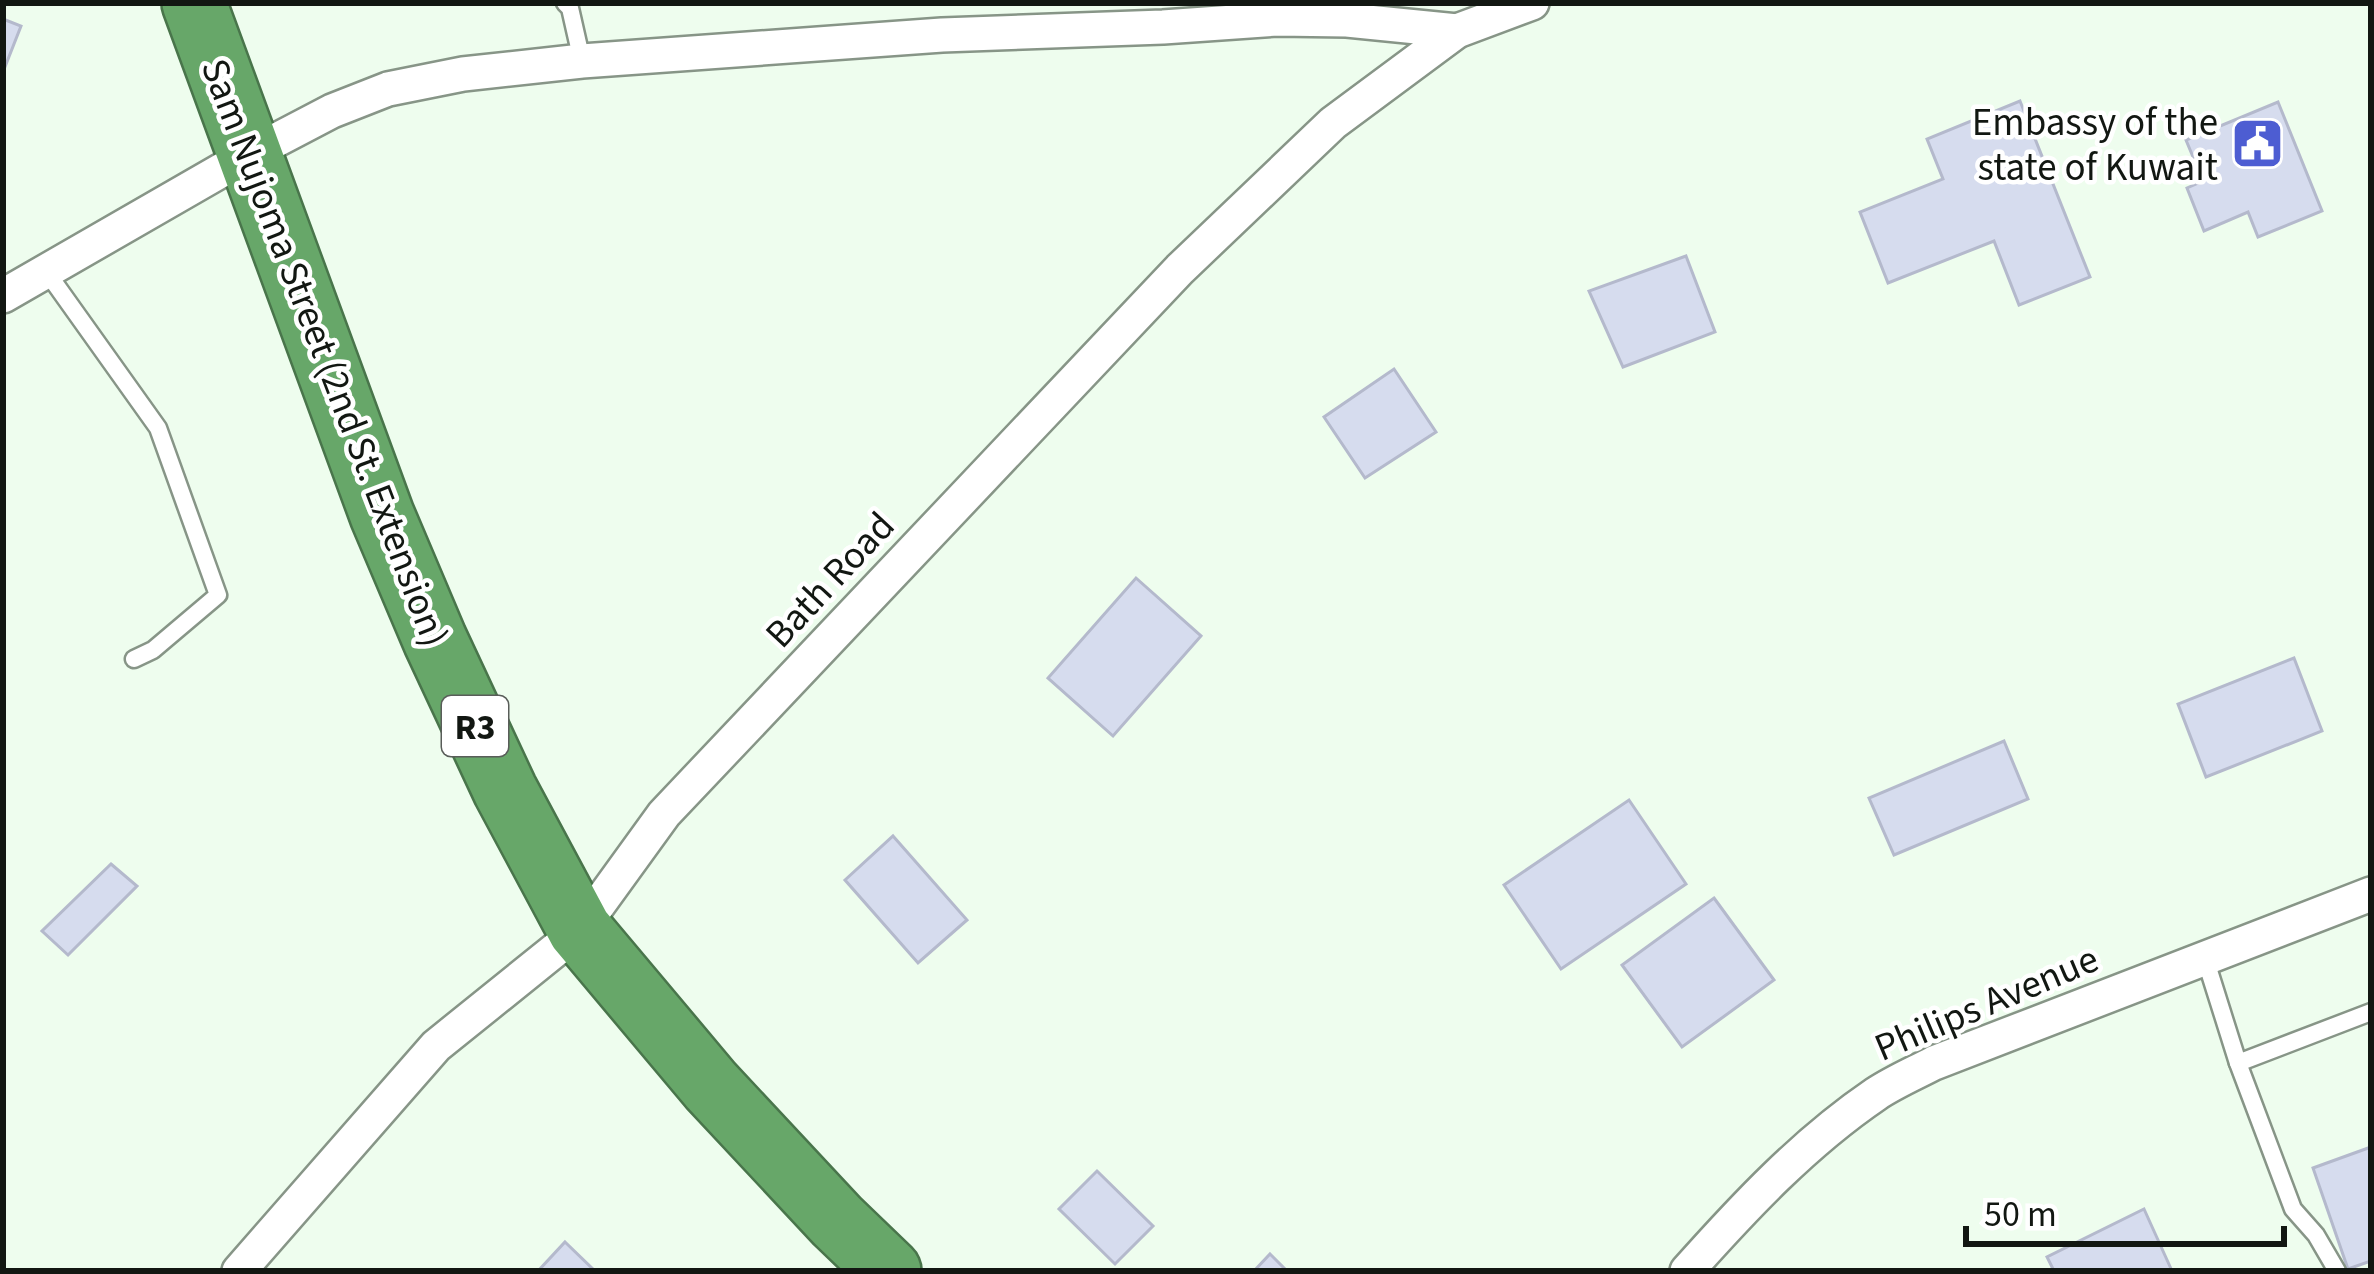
<svg xmlns="http://www.w3.org/2000/svg" width="2374" height="1274" viewBox="0 0 2374 1274" font-family="'Source Sans 3',sans-serif">
<style>
.building{fill:#d6dcee;stroke:#b4b9cc;stroke-width:3}
.lines{fill:none;stroke-linecap:round;stroke-linejoin:round}
.lane-casing{stroke:#879587;stroke-width:21}
.street-casing{stroke:#879587;stroke-width:38}
.highway-casing{stroke:#49754b;stroke-width:68}
.lane{stroke:#fff;stroke-width:16}
.street{stroke:#fff;stroke-width:33}
.highway{stroke:#67a769;stroke-width:63}
.labels{text-anchor:middle;stroke-width:9;stroke-linejoin:round;paint-order:stroke}
.shield{fill:#fff;stroke:#595d59;stroke-width:3}
.shield-label{font-size:36px;font-weight:bold;fill:#121712}
.poi-label{font-size:39px;fill:#121712;stroke:#fff;text-anchor:end}
.street-label{font-size:39px;fill:#121712;stroke:#fff}
</style>
<rect width="100%" height="100%" fill="#eefdee"/>
<g class="building">
<polygon points="3,19 21,26 3,72"/>
<polygon points="2020,101 2090,277 2019,305 1994,241 1888,283 1860,212 1943,179 1927,139"/>
<polygon points="2278,102 2322,211 2258,237 2248,212 2204,231 2187,188 2203,181 2186,140"/>
<polygon points="1686,256 1715,332 1623,367 1589,291"/>
<polygon points="1394,369 1436,432 1365,478 1324,417"/>
<polygon points="1136,578 1201,636 1113,736 1048,678"/>
<polygon points="2294,658 2322,731 2206,777 2178,704"/>
<polygon points="2004,741 2028,799 1894,855 1869,798"/>
<polygon points="1629,800 1686,884 1561,969 1504,885"/>
<polygon points="893,836 967,920 918,963 845,880"/>
<polygon points="111,864 137,886 68,955 42,931"/>
<polygon points="1714,898 1774,980 1682,1047 1622,965"/>
<polygon points="2371,1147 2371,1261 2348,1269 2313,1168"/>
<polygon points="1097,1171 1153,1226 1115,1264 1059,1209"/>
<polygon points="2144,1209 2172,1271 2054,1271 2047,1257"/>
<polygon points="565,1242 595,1271 538,1271"/>
<polygon points="1270,1254 1287,1271 1254,1271"/>
</g>
<g class="lines">
<defs>
<g id="lane">
<polyline points="565,3 570,8 582,61"/>
<polyline points="46,271 158,428 218,595 153,650 134,659"/>
<polyline points="2205,958 2238,1063 2293,1209 2316,1235 2337,1271"/>
<polyline points="2238,1063 2371,1012"/>
</g>
<g id="street">
<polyline points="3,296 248,155 332,111 388,89 463,74 582,61 942,35 1163,27 1277,19 1347,20 1457,31"/>
<polyline points="239,1271 436,1046 580,930 664,814 1180,269 1333,123 1457,31 1532,3"/>
<path d="M1687 1271C1745 1206 1804 1143 1876 1094 1894 1082 1915 1073 1934 1063L2371 894"/>
</g>
<polyline id="highway" points="194,3 382,515 435,640 505,790 580,930 711,1086 837,1221 889,1271"/>
</defs>
<use href="#lane" class="lane-casing"/>
<use href="#street" class="street-casing"/>
<use href="#highway" class="highway-casing"/>
<use href="#lane" class="lane"/>
<use href="#street" class="street"/>
<use href="#highway" class="highway"/>
</g>
<defs>
<symbol id="civic-square" viewBox="-11 -11 22 22"><rect x="-9" y="-9" width="18" height="18" rx="4" fill="#4d5dd2" stroke="#fff"/><path d="M-.6-6.5H3V-4.5H.6V-3L4-1V1h2V6H-6V1h2V-1L-.6-3ZM-1.2 2.5V6h2.4V2.5Z" fill="#fff"/></symbol>
</defs>
<g fill-rule="evenodd">
<use href="#civic-square" x="2228" y="114" width="59" height="59"/>
</g>
<g class="labels">
<rect class="shield" x="442" y="696" width="66" height="60" rx="9"/>
<g class="shield-label">
<text x="475" y="739">R3</text>
</g>
<g class="poi-label">
<text x="2218" y="135">Embassy of the<tspan x="2218" dy="45">state of Kuwait</tspan></text>
</g>
<g class="street-label">
<text transform="translate(326 352) rotate(69)" y="14">Sam Nujoma Street (2nd St. Extension)</text>
<text transform="translate(829 579) rotate(-47)" y="14">Bath Road</text>
<text transform="translate(1986 1002) rotate(-23)" y="14">Philips Avenue</text>
</g>
</g>
<rect width="2374" height="1274" fill="none" stroke="#121712" stroke-width="12"/>
<path d="M1966 1226v18h318v-18" fill="none" stroke="#121712" stroke-width="6"/>
<text x="1984" y="1226" font-size="36" fill="#121712" stroke="#ffffff" stroke-width="9" paint-order="stroke">50 m</text>
</svg>
